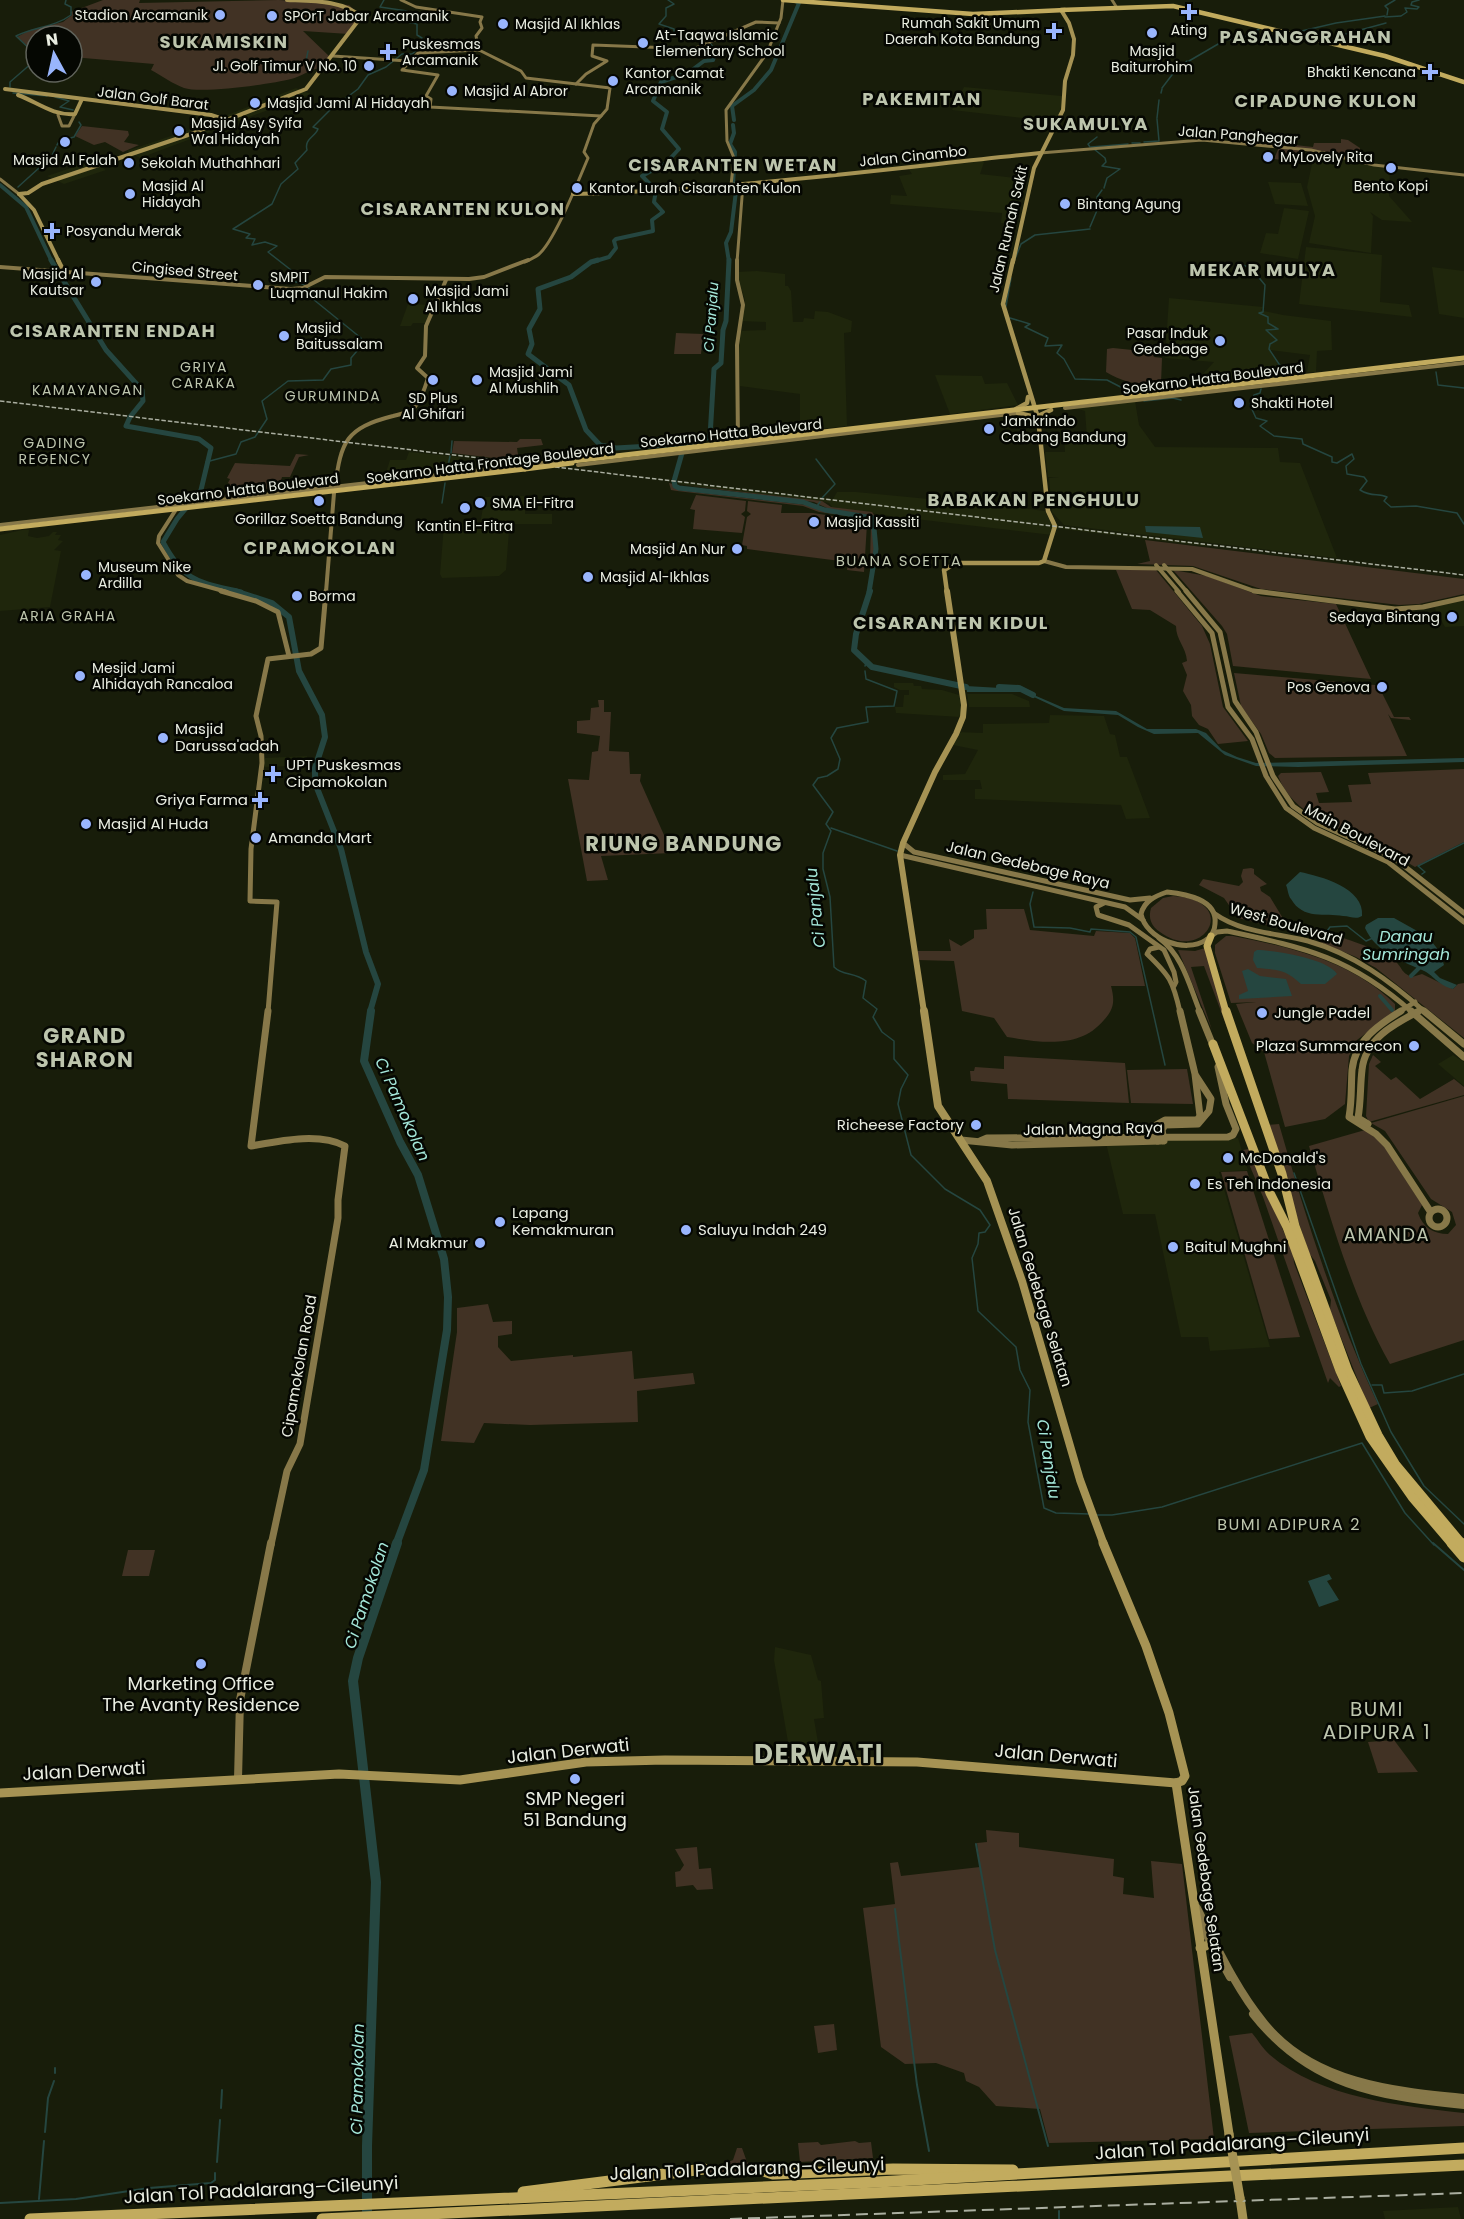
<svg xmlns="http://www.w3.org/2000/svg" width="1464" height="2219" viewBox="0 0 1464 2219" font-family="Poppins,sans-serif">
<style>
.built{fill:#1f260c}
.green{fill:#413224}
.water{fill:#254640}
.lines{fill:none;stroke-linecap:round;stroke-linejoin:round}
.stream-far1{stroke:#254640;stroke-width:1.5}
.stream{stroke:#254640;stroke-width:2}
.canal{stroke:#254640;stroke-width:4}
.river-far4{stroke:#254640;stroke-width:4}
.river-far3{stroke:#254640;stroke-width:5}
.river-far2{stroke:#254640;stroke-width:6}
.river-far1{stroke:#254640;stroke-width:8}
.river{stroke:#254640;stroke-width:10}
.secondary-far4{stroke:#877849;stroke-width:3}
.secondary-far3{stroke:#877849;stroke-width:4}
.secondary-far2{stroke:#877849;stroke-width:5}
.secondary-far1{stroke:#877849;stroke-width:7}
.secondary{stroke:#877849;stroke-width:8}
.primary-far4{stroke:#a69354;stroke-width:4}
.primary-far3{stroke:#a69354;stroke-width:4.5}
.primary-far2{stroke:#a69354;stroke-width:6}
.primary-far1{stroke:#a69354;stroke-width:8}
.primary{stroke:#a69354;stroke-width:9}
.highway-far4{stroke:#c2ab5e;stroke-width:4.5}
.highway-far3{stroke:#c2ab5e;stroke-width:5}
.highway-far2{stroke:#c2ab5e;stroke-width:7}
.highway-far1{stroke:#c2ab5e;stroke-width:9}
.highway{stroke:#c2ab5e;stroke-width:11}
.rail-far1{stroke:#aaaea0;stroke-width:1.5;stroke-dasharray:4.5 2;stroke-linecap:butt}
.rail{stroke:#aaaea0;stroke-width:2;stroke-dasharray:12 6;stroke-linecap:butt}
.secondary-bridge{stroke:#877849;stroke-width:4}
.primary-bridge{stroke:#a69354;stroke-width:9}
.highway-bridge{stroke:#c2ab5e;stroke-width:5}
.poi-dot{fill:#99b5fd;stroke:#050702;stroke-width:2}
.labels{text-anchor:middle;stroke-width:5;stroke-linejoin:round;paint-order:stroke}
.far-poi-label{font-size:14px;fill:#e9ede1;stroke:#050702;text-anchor:start}
.far-street-label{font-size:14px;fill:#e9ede1;stroke:#050702}
.far-water-label{font-size:14px;font-style:italic;fill:#a4e7d9;stroke:#050702}
.far-neighbourhood-label{font-size:14px;letter-spacing:1.5px;fill:#bdc5ad;stroke:#050702}
.far-quarter-label{font-size:15px;letter-spacing:1.5px;fill:#bdc5ad;stroke:#050702}
.poi-label{font-size:15px;fill:#e9ede1;stroke:#050702;text-anchor:start}
.street-label{font-size:15px;fill:#e9ede1;stroke:#050702}
.water-label{font-size:16px;font-style:italic;fill:#a4e7d9;stroke:#050702}
.neighbourhood-label{font-size:16px;letter-spacing:1.5px;fill:#bdc5ad;stroke:#050702}
.far-district-label{font-size:18px;font-weight:bold;letter-spacing:1.5px;fill:#bdc5ad;stroke:#050702}
.quarter-label{font-size:18px;letter-spacing:1.5px;fill:#bdc5ad;stroke:#050702}
.near-poi-label{font-size:18px;fill:#e9ede1;stroke:#050702}
.near-street-label{font-size:18px;fill:#e9ede1;stroke:#050702}
.near-neighbourhood-label{font-size:20px;letter-spacing:1.5px;fill:#bdc5ad;stroke:#050702}
.district-label{font-size:21px;font-weight:bold;letter-spacing:1.5px;fill:#bdc5ad;stroke:#050702}
.near-district-label{font-size:26px;font-weight:bold;letter-spacing:1.5px;fill:#bdc5ad;stroke:#050702}
</style>
<rect width="100%" height="100%" fill="#181d0a"/>
<g class="built">
<polygon points="964,87 1062,96 1061,107 1057,119 1040,120 952,110"/>
<polygon points="296,88 311,94 140,158 127,151 197,127"/>
<polygon points="1319,153 1390,168 1389,196 1412,222 1382,220 1370,212 1373,216 1371,253 1309,243 1315,216 1307,187 1312,164"/>
<polygon points="985,159 980,174 1026,179 1014,224 1001,223 1002,213 890,204 891,195 907,196 899,176 912,174 908,168"/>
<polygon points="92,161 106,170 64,184 47,176"/>
<polygon points="1268,182 1301,183 1308,206 1275,204"/>
<polygon points="1284,208 1309,211 1298,259 1260,253 1266,233 1278,234"/>
<polygon points="1306,247 1382,255 1380,302 1409,305 1412,317 1299,304"/>
<polygon points="1432,267 1464,271 1464,318 1439,314"/>
<polygon points="757,271 785,274 785,286 788,286 791,291 793,322 803,322 804,318 814,319 815,311 828,312 852,321 851,332 844,333 847,426 800,431 800,394 740,386 738,331 766,330 766,322 741,321 745,300 736,272"/>
<polygon points="1169,298 1263,307 1261,310 1264,311 1283,315 1331,321 1332,350 1317,351 1316,372 1307,372 1310,355 1270,350 1280,367 1277,369 1286,375 1196,385 1194,379 1201,376 1214,362 1165,358"/>
<polygon points="408,304 434,305 426,323 413,323 411,326 400,326"/>
<polygon points="935,375 982,376 985,384 1007,383 1018,405 950,414"/>
<polygon points="1135,401 1139,425 1155,447 1278,448 1280,462 1300,463 1337,558 1064,525 1052,512 1049,478 1059,478 1048,477 1045,452 1065,452 1064,433 1085,434 1087,438 1085,411 1075,408"/>
<polygon points="409,452 460,457 457,471 384,479 390,460 406,460"/>
<polygon points="679,482 833,499 837,492 856,492 1012,507 1045,511 1052,525 1207,544 1206,546 1054,528 1052,535 890,516 832,507 829,503 806,499 679,484"/>
<polygon points="525,496 525,514 552,514 552,524 506,524 506,531 509,531 506,570 499,576 442,578 440,574 444,525 480,524 485,497"/>
<polygon points="22,530 29,530 28,536 37,538 49,536 53,532 57,532 55,535 61,535 58,540 63,541 54,550 61,551 50,607 0,611 0,535"/>
<polygon points="1464,600 1464,626 1445,627 1434,607"/>
<polygon points="894,683 913,683 914,686 921,686 922,689 942,690 959,695 962,710 960,717 896,713 895,707 903,707 904,695 909,695 909,690 900,690 894,687"/>
<polygon points="967,694 1012,694 1029,701 1030,707 969,707"/>
<polygon points="1050,715 1104,716 1110,734 1115,735 1120,757 1127,757 1150,818 1126,819 1121,805 975,799 975,789 982,789 980,780 943,780 943,775 965,774 978,750 953,745 957,732 983,733 983,724 1049,723"/>
<polygon points="307,756 304,770 290,770 290,766 264,767 265,758"/>
<polygon points="1453,1055 1464,1062 1464,1086 1438,1064"/>
<polygon points="1238,1138 1248,1170 1219,1172 1270,1347 1210,1351 1208,1337 1181,1337 1155,1214 1123,1214 1106,1143"/>
<polygon points="775,1647 811,1655 818,1680 821,1681 824,1718 814,1719 820,1754 790,1754 774,1660"/>
<polygon points="1458,2207 1461,2219 1385,2219 1383,2211"/>
</g>
<g class="green">
<path d="M103 0H140L139 3 279 0 349 5 361 16 349 34 303 31 330 57 321 68C309 69 301 77 291 79 271 84 202 94 184 88 173 84 162 76 151 70L154 64 72 57V36H36V55L17 37 30 30 63 22 72 15 71 12Z"/>
<polygon points="82,126 128,131 129,135 124,142 139,145 123,152 105,142 94,145 75,136"/>
<polygon points="1341,139 1348,140 1360,148 1360,150 1355,151 1347,159 1300,150 1296,162 1274,159 1279,147 1239,143 1240,141 1295,147 1295,145 1313,147 1314,143 1341,143"/>
<polygon points="676,333 703,334 701,354 674,354"/>
<path d="M1113 348 1162 353V355H1153L1154 357 1162 358 1161 383C1140 386 1125 383 1106 372L1107 349Z"/>
<polygon points="520,439 541,439 543,445 517,448 519,461 452,453 454,441 517,442"/>
<polygon points="296,454 309,455 299,457 290,477 282,477 279,487 266,489 265,493 224,497 230,484 228,483 230,479 227,478 235,463 290,466"/>
<polygon points="669,483 673,484 678,490 808,505 825,511 868,517 874,524 874,561 870,561 871,523 867,519 819,512 803,506 677,491 671,490"/>
<polygon points="677,484 822,501 831,507 872,512 875,516 829,509 814,502"/>
<polygon points="696,495 746,501 745,511 741,514 745,517 742,533 693,529 695,510 690,509"/>
<polygon points="748,501 782,505 781,513 813,513 865,521 867,524 864,572 847,570 848,562 747,549 747,546 742,545 747,517 751,514 747,511"/>
<polygon points="1145,540 1464,579 1464,594 1419,604 1399,605 1261,589 1193,566 1137,564 1150,561"/>
<path d="M1116 570H1156L1202 626 1210 644 1223 707 1248 741 1218 744 1208 729 1199 725 1192 716 1191 705 1183 691 1187 675 1182 663 1187 661C1186 647 1176 640 1176 626L1150 610 1132 609Z"/>
<polygon points="1173,570 1207,576 1261,596 1336,604 1371,679 1233,666 1227,634 1222,626"/>
<polygon points="1234,673 1375,685 1381,691 1394,717 1409,717 1411,720 1391,718 1388,714 1407,756 1275,758 1269,753 1261,734 1241,706"/>
<polygon points="598,700 604,700 604,712 611,712 609,751 629,752 630,774 641,774 640,781 672,853 601,856 608,880 587,881 568,779 589,780 592,752 598,751 600,736 577,733 577,721 590,720 591,708 599,707"/>
<path d="M1464 769V842L1415 867C1400 858 1385 849 1370 842 1334 825 1294 816 1278 776L1281 773 1321 772 1329 792 1316 793 1319 803 1352 802 1348 785 1371 784 1368 773Z"/>
<polygon points="1251,868 1254,869 1254,874 1267,884 1260,887 1261,891 1270,897 1287,925 1322,935 1321,939 1238,918 1224,898 1199,885 1203,879 1239,886 1243,882 1241,876 1243,869"/>
<path d="M1173 896C1242 900 1204 965 1160 932 1151 926 1148 918 1151 908L1163 898Z"/>
<path d="M986 909H1024L1030 930 1094 936 1096 931 1130 933 1135 938 1145 986H1111C1115 1001 1114 1009 1104 1020 1079 1050 1040 1042 1007 1037L994 1018 962 1011 954 961 918 960 917 951H951L949 939 961 946 974 938V930L987 929Z"/>
<path d="M1226 936H1233C1293 948 1351 961 1395 1004V1011L1357 1040 1349 1056 1345 1104 1325 1119 1285 1127 1264 1052 1252 1043 1236 1004 1256 1002 1231 1003 1215 953V945Z"/>
<path d="M1338 936C1352 941 1385 952 1395 961 1403 968 1400 972 1412 977L1422 974 1453 989 1458 984 1464 983V1038L1376 968 1356 957 1320 942Z"/>
<polygon points="1205,948 1228,1030 1204,966 1191,967 1212,1030 1178,950 1195,951"/>
<polygon points="1373,1055 1381,1062 1375,1066 1391,1080 1396,1077 1420,1099 1454,1079 1464,1087 1464,1095 1369,1122 1366,1116 1369,1064"/>
<polygon points="1004,1056 1125,1063 1129,1103 1008,1099 1007,1084 971,1081 970,1071 974,1071 975,1067 1004,1069"/>
<polygon points="1187,1069 1193,1104 1131,1103 1127,1070"/>
<path d="M1464 1096V1340L1390 1364C1353 1299 1330 1217 1309 1146L1365 1130 1382 1143 1422 1205 1418 1213C1423 1228 1434 1234 1448 1234L1456 1225 1452 1212 1431 1199 1385 1131 1371 1123Z"/>
<path d="M1279 1124C1306 1219 1336 1315 1378 1404L1369 1408 1330 1310 1331 1300 1315 1261 1309 1253 1266 1125Z"/>
<polygon points="1249,1149 1293,1254 1294,1263 1341,1386 1339,1387 1330,1378 1328,1383 1263,1197 1243,1150"/>
<polygon points="1247,1171 1300,1337 1269,1339 1221,1172"/>
<polygon points="488,1304 493,1322 512,1321 512,1334 498,1336 498,1347 511,1361 573,1355 573,1357 632,1351 634,1379 693,1373 695,1384 637,1391 638,1422 530,1425 484,1423 474,1443 441,1441 457,1332 457,1308"/>
<polygon points="128,1550 155,1550 149,1576 122,1576"/>
<polygon points="1394,1740 1418,1772 1378,1773 1368,1742"/>
<polygon points="986,1830 1019,1833 1019,1847 1114,1859 1113,1876 1124,1878 1123,1894 1154,1898 1151,1861 1182,1864 1214,2139 1049,2143 1040,2109 996,2106 979,2087 966,2081 964,2073 936,2063 905,2064 881,2047 863,1908 895,1904 890,1863 898,1862 901,1876 980,1867 977,1843 987,1842"/>
<polygon points="697,1847 699,1869 711,1868 713,1889 697,1890 693,1885 676,1887 675,1872 680,1871 684,1865 675,1849"/>
<polygon points="834,2024 837,2050 818,2053 814,2026"/>
<path d="M1252 2033C1258 2040 1263 2049 1270 2055 1320 2098 1402 2106 1464 2113V2126L1249 2133 1229 2036Z"/>
<polygon points="855,2141 859,2143 871,2142 873,2158 800,2162 798,2143 818,2142 821,2145"/>
<polygon points="737,2148 742,2148 747,2162 756,2172 706,2177 704,2172 733,2160"/>
</g>
<g class="water">
<polygon points="1145,526 1200,527 1203,538 1146,532"/>
<polygon points="966,686 1020,689 1064,708 1116,711 1147,729 1196,729 1206,733 1222,750 1237,757 1256,763 1464,758 1464,762 1298,767 1256,766 1225,755 1198,733 1154,734 1138,727 1118,715 1064,711 1023,692 967,692"/>
<path d="M1300 872C1320 876 1365 888 1362 916 1355 920 1351 916 1343 916 1325 913 1303 920 1291 899 1288 896 1288 889 1286 885Z"/>
<path d="M1378 918H1394L1428 937 1440 952 1444 965 1434 972 1440 978 1457 985 1453 989C1437 985 1434 975 1422 970 1399 960 1376 952 1365 928L1366 925Z"/>
<path d="M1257 950C1274 950 1329 959 1337 974L1325 984H1301C1285 969 1279 970 1257 968L1253 960 1254 952Z"/>
<polygon points="1248,969 1260,976 1286,979 1292,996 1239,999 1239,995 1248,991 1242,971"/>
<polygon points="1329,1574 1332,1579 1327,1581 1339,1600 1319,1607 1308,1581"/>
</g>
<g class="lines">
<g class="stream-far1">
<polyline points="668,0 674,4 666,8 666,16 659,24 674,29 674,33 706,42"/>
<polyline points="1387,15 1388,9 1385,6 1395,0"/>
<polyline points="1385,17 1401,16 1407,12 1405,8 1417,9 1419,7 1411,5 1412,2 1419,0"/>
<polyline points="1293,33 1336,23 1385,16"/>
<polyline points="1342,35 1386,23"/>
<polyline points="710,43 716,51 715,54"/>
<path d="M36 55 16 36C34 27 55 27 71 15V7L65 4 66 0"/>
<polyline points="306,61 308,51"/>
<polyline points="1189,61 1225,40 1243,38 1259,29"/>
<polyline points="1185,63 1187,61"/>
<polyline points="1179,66 1184,63"/>
<polyline points="10,87 10,82 33,62 35,56"/>
<polyline points="1162,88 1178,67"/>
<polyline points="13,93 47,96"/>
<polyline points="1161,93 1162,89"/>
<polyline points="55,97 69,101 60,107 73,110"/>
<polyline points="1157,118 1159,100"/>
<polyline points="63,140 74,137 81,125 79,122"/>
<polyline points="1144,142 1159,141 1157,119"/>
<polyline points="1132,143 1140,143"/>
<polyline points="57,145 60,140"/>
<polyline points="1090,147 1088,144 1097,137"/>
<polyline points="1091,147 1128,144"/>
<polyline points="1094,149 1105,158 1106,162 1102,166 1120,169 1107,178 1104,188"/>
<polyline points="18,187 39,168 47,166 56,147"/>
<polyline points="1090,227 1098,208 1097,197 1102,190"/>
<polyline points="1015,259 1021,244 1035,235 1090,229"/>
<polyline points="1240,264 1251,268 1265,285 1263,312 1259,313 1268,317 1268,323 1278,329 1266,330 1277,340 1270,344 1269,349 1281,367 1265,378"/>
<path d="M305 285 287 279 291 270 268 252 277 246 265 242 252 245 255 239 246 238 250 234 233 229 272 204 281 184 298 169 295 163 307 150C304 139 315 137 318 129L313 127 330 110 358 89 368 75 386 67 402 54H412L421 47 422 38 417 35V24L403 21 407 11 380 7 384 0"/>
<polyline points="1006,306 1011,278"/>
<polyline points="1010,318 1030,324 1025,327 1048,338 1045,346 1062,345 1057,353 1064,359 1075,379 1107,380 1136,395"/>
<polyline points="1436,372 1438,385 1464,388"/>
<path d="M1261 389 1260 393 1254 395 1250 405 1256 418 1267 421 1260 426 1274 436 1302 439 1303 444 1332 457V462L1337 463 1352 454 1354 459 1346 466 1347 474 1364 477 1367 481 1360 490C1373 498 1378 492 1387 497L1384 501 1391 507 1416 506 1457 513 1464 524"/>
<polyline points="1144,401 1173,398 1181,400"/>
<polyline points="451,453 452,441"/>
<polyline points="816,459 835,484 822,498"/>
<polyline points="206,462 236,454 241,442 255,437 267,419 262,401 288,381 323,380 331,369 351,365 351,358 362,345 361,338 308,295 309,288"/>
<polyline points="447,471 450,456"/>
<polyline points="442,503 445,483"/>
<polyline points="817,506 820,502"/>
<polyline points="865,666 866,663"/>
<path d="M865 671 866 679 897 691 894 706 866 707 868 722 837 728 831 738 840 759 838 769 827 776 818 778 813 785 833 812 826 824 831 831 823 853V869L830 897 834 967C843 976 854 972 866 981L863 998 877 1009 873 1017 882 1032 894 1041V1059L908 1075 901 1089 898 1104 911 1155 945 1189 980 1210 990 1225 985 1232 979 1233 978 1244 972 1258 978 1311 1016 1347 1020 1370 1030 1390 1028 1422 1044 1508 1056 1513 1090 1514"/>
<polyline points="831,828 897,851"/>
<polyline points="1422,874 1425,872 1418,866 1464,843"/>
<polyline points="1033,892 1030,904 1034,927 1070,928 1090,932 1091,929 1130,932 1136,937 1165,1065"/>
<polyline points="1325,934 1330,927 1347,926 1366,941 1373,938"/>
<polyline points="1294,1173 1361,1364 1391,1432 1424,1486 1464,1524"/>
<polyline points="1372,1385 1382,1385 1384,1393 1412,1391 1464,1374"/>
<polyline points="1097,1515 1112,1515 1162,1507 1362,1443 1405,1513 1434,1545"/>
</g>
<g class="stream">
<polyline points="1433,1543 1464,1570"/>
<polyline points="976,1844 995,1950 1048,2146"/>
<polyline points="895,1909 917,2085 929,2151"/>
<polyline points="55,2068 55,2073"/>
<polyline points="221,2108 222,2090"/>
<polyline points="45,2132 48,2098 54,2081"/>
<polyline points="217,2162 220,2120"/>
<polyline points="39,2199 44,2141"/>
<polyline points="0,2203 76,2199 149,2188 211,2183 215,2180 215,2173"/>
<polyline points="1059,2211 1059,2219"/>
</g>
<g class="canal">
<polyline points="1411,976 1419,968"/>
<polyline points="1380,996 1392,1010"/>
</g>
<g class="river-far4">
<polyline points="734,120 732,106 754,90 771,70 799,3 793,0"/>
<polyline points="0,185 26,207 52,262"/>
<polyline points="592,262 609,257 616,248 614,241 616,239 653,231 652,220 663,212 654,202 656,190 642,176 666,163 679,149 662,129 667,112 653,101 661,82 688,73 704,61 713,60 715,54"/>
<polyline points="729,262 726,243 731,232 736,191 733,184 735,152 730,144 734,133 733,125"/>
</g>
<g class="river-far3">
<path d="M51 260 106 350 142 390 143 401 130 417 126 426 199 439 211 448 201 490 177 519 163 542C185 583 199 582 241 592"/>
<polyline points="598,260 591,262 571,277 538,289 540,309 529,329 532,344 528,354 569,385 586,430 600,445 616,448 685,444 710,437 714,369 721,363 723,330 726,321 729,260"/>
<polyline points="678,445 682,453 674,481 675,486 679,488 803,502 825,510 873,518 876,549 869,592"/>
</g>
<g class="river-far2">
<polyline points="235,591 272,603 289,617 299,671 322,715 325,737 315,768 315,783 341,849 366,952 378,984 370,1012"/>
<polyline points="870,591 856,634 854,650 872,667 966,687"/>
<polyline points="999,687 1019,688 1033,695"/>
</g>
<polyline class="river-far1" points="371,1011 364,1061 400,1142 418,1175 444,1259 448,1297 447,1330 424,1470 396,1545"/>
<polyline class="river" points="367,2219 367,2146 376,1882 353,1681 358,1658 397,1543"/>
<g class="secondary-far4">
<polyline points="401,0 416,7 482,17 480,22 482,28 476,36 479,50"/>
<polyline points="1112,0 1117,8"/>
<polygon points="479,50 521,71 526,78 610,88 607,109 601,116 430,107 431,99 426,96 438,75 402,70 418,53"/>
<polyline points="333,56 408,61"/>
<polyline points="576,84 586,74 607,61 592,56 593,45 672,48 689,51 756,22 779,23"/>
<polyline points="58,115 62,126 69,126 75,114"/>
<polyline points="1040,153 1202,140 1311,150 1374,165 1464,175"/>
<polyline points="0,179 19,194"/>
<polyline points="731,185 734,158 727,141 726,110 767,53 781,18 783,0"/>
<path d="M525 262C529 260 534 258 538 255 554 243 579 179 588 158L584 152 594 124 601 116"/>
<polyline points="737,262 743,184"/>
</g>
<g class="secondary-far3">
<polyline points="737,260 737,280 743,305 737,345 738,441"/>
<polyline points="0,267 291,289 303,288 325,277 469,279 484,277 528,260"/>
<polyline points="1065,408 1464,363"/>
<polyline points="578,465 1018,413"/>
<path d="M335 487C341 441 346 428 393 416 400 414 409 413 414 408 421 400 425 388 428 378L417 368 425 356 426 326 446 280"/>
<polyline points="175,511 159,536 158,543 178,575 187,581 227,592"/>
<polyline points="0,525 517,466"/>
<polyline points="1044,561 1066,567 1192,569 1254,591 1266,592"/>
<polyline points="1156,565 1179,592"/>
<polyline points="1164,565 1187,592"/>
<polyline points="326,592 334,493"/>
</g>
<g class="secondary-far2">
<polyline points="221,591 256,601 278,612 289,656"/>
<polyline points="1177,591 1212,633 1228,707 1252,739 1266,776 1286,808 1314,828 1388,862 1464,922"/>
<polyline points="1186,591 1220,632 1235,701 1256,732 1273,776 1293,806 1317,823 1394,858 1464,913"/>
<polyline points="1254,591 1395,609 1423,607 1464,598"/>
<polyline points="903,843 914,852 1130,900 1150,898"/>
<polyline points="900,855 1125,907 1143,920"/>
<path d="M1167 892C1185 894 1218 899 1215 924 1215 930 1211 937 1206 940 1185 954 1146 939 1141 914 1144 901 1155 896 1167 892Z"/>
<polyline points="1104,903 1096,907 1098,915 1129,925 1164,950 1174,972 1176,982 1174,986"/>
<path d="M1215 914C1242 933 1277 933 1308 941 1354 954 1390 981 1425 1012"/>
<path d="M1211 936 1217 932 1227 931C1306 948 1350 957 1412 1012"/>
<path d="M1159 938C1183 956 1189 985 1200 1012"/>
<path d="M1159 947 1150 949 1147 954C1170 976 1173 981 1180 1012"/>
<polyline points="268,1012 277,902 250,901 251,849 262,763 261,736 256,716 268,659 311,654 321,648 326,591"/>
<polyline points="1399,1012 1415,1002"/>
<polyline points="1416,1012 1422,1009"/>
</g>
<g class="secondary-far1">
<path d="M268 1011 251 1146C279 1141 319 1132 345 1146L338 1200V1218L300 1444 287 1471 271 1545"/>
<polyline points="1199,1011 1214,1048"/>
<path d="M1401 1011C1378 1025 1355 1041 1352 1070 1351 1086 1352 1101 1349 1117L1376 1134 1387 1145 1430 1211"/>
<polyline points="1411,1011 1464,1057"/>
<polyline points="1424,1011 1464,1044"/>
<path d="M1368 1124 1358 1118C1361 1102 1360 1086 1362 1070 1365 1039 1394 1024 1419 1011"/>
<polyline points="961,1140 1012,1145 1161,1141"/>
<polyline points="980,1141 987,1138 1228,1137 1233,1135 1236,1129 1226,1104 1218,1067"/>
<polyline points="1158,1141 1156,1125 1165,1120 1197,1120 1200,1116 1195,1074 1180,1011"/>
<polyline points="1164,1141 1162,1130 1165,1125 1198,1124 1209,1111 1211,1099 1196,1076"/>
<circle cx="1438" cy="1218" r="9"/>
</g>
<g class="secondary">
<polyline points="238,1779 240,1700 271,1543"/>
<path d="M1197 1908C1217 1947 1236 1989 1264 2023 1312 2083 1392 2091 1464 2098"/>
<polyline points="1200,1923 1230,1977"/>
<path d="M1253 2014C1310 2086 1377 2096 1464 2105"/>
</g>
<g class="primary-far4">
<polyline points="5,89 211,115 226,120"/>
<path d="M18 95C37 102 53 116 75 114L82 99"/>
<path d="M19 194 28 193 42 184 188 135 306 89 361 17C344 0 311 1 287 0"/>
<polyline points="19,194 34,210 59,262"/>
<path d="M573 194C729 190 885 169 1040 153"/>
<polyline points="1013,262 1034,168 1063,110 1065,81 1073,55 1074,39 1069,23 1061,10"/>
</g>
<g class="primary-far3">
<polyline points="58,260 63,270"/>
<polyline points="1013,260 1003,304 1039,421"/>
<polyline points="1016,409 1027,403 1028,397"/>
<polyline points="1018,413 1031,416 1037,424"/>
<polyline points="947,592 944,570 956,563 1039,563 1044,561 1055,526 1048,511 1039,427 1040,415 1051,410"/>
</g>
<polyline class="primary-far2" points="924,1012 900,855 903,843 935,772 956,734 963,717 964,705 947,591"/>
<polyline class="primary-far1" points="924,1011 938,1106 987,1181 1022,1281 1080,1480 1104,1545"/>
<g class="primary">
<polyline points="1103,1543 1146,1646 1169,1713 1185,1776 1182,1781 1176,1783"/>
<polyline points="1176,1783 1229,2134"/>
<polyline points="0,1793 339,1774 460,1780 586,1762 665,1760 917,1762 1176,1783"/>
<polyline points="1200,1948 1211,1944"/>
<polyline points="1240,2198 1243,2219"/>
</g>
<g class="highway-far4">
<polyline points="783,0 973,14 1065,10"/>
<polyline points="1061,10 1173,6 1385,56 1464,82"/>
</g>
<g class="highway-far3">
<polyline points="564,462 1464,358"/>
<polyline points="0,529 525,469"/>
</g>
<polyline class="highway-far2" points="1211,936 1207,946 1226,1012"/>
<g class="highway-far1">
<polyline points="1226,1011 1282,1174 1295,1226 1348,1371 1378,1435 1396,1465 1463,1545"/>
<polyline points="1213,1044 1270,1193 1287,1227 1340,1371 1370,1437 1412,1497 1453,1545"/>
</g>
<g class="highway">
<polyline points="1452,1543 1464,1557"/>
<polyline points="1461,1543 1464,1546"/>
<polyline points="760,2170 773,2174 893,2169 1013,2170"/>
<polyline points="523,2192 704,2169"/>
<polyline points="30,2219 878,2182 1464,2148"/>
<polyline points="322,2219 1464,2165"/>
</g>
<polyline class="rail-far1" points="0,401 1464,575"/>
<polyline class="rail" points="730,2219 1464,2193"/>
<polyline class="secondary-bridge" points="517,466 559,461"/>
<polyline class="primary-bridge" points="1229,2134 1240,2198"/>
<polyline class="highway-bridge" points="525,469 572,463"/>
</g>
<g class="poi-dot">
<path d="M1186 3h6v6h6v6h-6v6h-6v-6h-6v-6h6z"/>
<circle cx="220" cy="15" r="6"/>
<circle cx="272" cy="16" r="6"/>
<circle cx="503" cy="24" r="6"/>
<path d="M1051 22h6v6h6v6h-6v6h-6v-6h-6v-6h6z"/>
<circle cx="1152" cy="33" r="6"/>
<circle cx="643" cy="43" r="6"/>
<path d="M385 43h6v6h6v6h-6v6h-6v-6h-6v-6h6z"/>
<circle cx="369" cy="66" r="6"/>
<path d="M1427 63h6v6h6v6h-6v6h-6v-6h-6v-6h6z"/>
<circle cx="613" cy="81" r="6"/>
<circle cx="452" cy="91" r="6"/>
<circle cx="255" cy="103" r="6"/>
<circle cx="179" cy="131" r="6"/>
<circle cx="65" cy="142" r="6"/>
<circle cx="1268" cy="157" r="6"/>
<circle cx="129" cy="163" r="6"/>
<circle cx="1391" cy="168" r="6"/>
<circle cx="577" cy="188" r="6"/>
<circle cx="130" cy="194" r="6"/>
<circle cx="1065" cy="204" r="6"/>
<path d="M49 222h6v6h6v6h-6v6h-6v-6h-6v-6h6z"/>
<circle cx="96" cy="282" r="6"/>
<circle cx="258" cy="285" r="6"/>
<circle cx="413" cy="299" r="6"/>
<circle cx="284" cy="336" r="6"/>
<circle cx="1220" cy="341" r="6"/>
<circle cx="433" cy="380" r="6"/>
<circle cx="477" cy="380" r="6"/>
<circle cx="1239" cy="403" r="6"/>
<circle cx="989" cy="429" r="6"/>
<circle cx="319" cy="501" r="6"/>
<circle cx="480" cy="503" r="6"/>
<circle cx="465" cy="508" r="6"/>
<circle cx="814" cy="522" r="6"/>
<circle cx="737" cy="549" r="6"/>
<circle cx="86" cy="575" r="6"/>
<circle cx="588" cy="577" r="6"/>
<circle cx="297" cy="596" r="6"/>
<circle cx="1452" cy="617" r="6"/>
<circle cx="80" cy="676" r="6"/>
<circle cx="1382" cy="687" r="6"/>
<circle cx="163" cy="738" r="6"/>
<path d="M270 765h6v6h6v6h-6v6h-6v-6h-6v-6h6z"/>
<path d="M257 791h6v6h6v6h-6v6h-6v-6h-6v-6h6z"/>
<circle cx="86" cy="824" r="6"/>
<circle cx="256" cy="838" r="6"/>
<circle cx="1262" cy="1013" r="6"/>
<circle cx="1414" cy="1046" r="6"/>
<circle cx="976" cy="1125" r="6"/>
<circle cx="1228" cy="1158" r="6"/>
<circle cx="1195" cy="1184" r="6"/>
<circle cx="500" cy="1222" r="6"/>
<circle cx="686" cy="1230" r="6"/>
<circle cx="480" cy="1243" r="6"/>
<circle cx="1173" cy="1247" r="6"/>
<circle cx="201" cy="1664" r="6"/>
<circle cx="575" cy="1779" r="6"/>
</g>
<g class="labels">
<g class="far-poi-label">
<text x="208" y="20" text-anchor="end">Stadion Arcamanik</text>
<text x="284" y="21">SPOrT Jabar Arcamanik</text>
<text x="1040" y="28" text-anchor="end">Rumah Sakit Umum<tspan x="1040" dy="16">Daerah Kota Bandung</tspan></text>
<text x="515" y="29">Masjid Al Ikhlas</text>
<text x="1189" y="35" text-anchor="middle">Ating</text>
<text x="655" y="40">At-Taqwa Islamic<tspan x="655" dy="16">Elementary School</tspan></text>
<text x="402" y="49">Puskesmas<tspan x="402" dy="16">Arcamanik</tspan></text>
<text x="1152" y="56" text-anchor="middle">Masjid<tspan x="1152" dy="16">Baiturrohim</tspan></text>
<text x="357" y="71" text-anchor="end">Jl. Golf Timur V No. 10</text>
<text x="1416" y="77" text-anchor="end">Bhakti Kencana</text>
<text x="625" y="78">Kantor Camat<tspan x="625" dy="16">Arcamanik</tspan></text>
<text x="464" y="96">Masjid Al Abror</text>
<text x="267" y="108">Masjid Jami Al Hidayah</text>
<text x="191" y="128">Masjid Asy Syifa<tspan x="191" dy="16">Wal Hidayah</tspan></text>
<text x="1280" y="162">MyLovely Rita</text>
<text x="65" y="165" text-anchor="middle">Masjid Al Falah</text>
<text x="141" y="168">Sekolah Muthahhari</text>
<text x="142" y="191">Masjid Al<tspan x="142" dy="16">Hidayah</tspan></text>
<text x="1391" y="191" text-anchor="middle">Bento Kopi</text>
<text x="589" y="193">Kantor Lurah Cisaranten Kulon</text>
<text x="1077" y="209">Bintang Agung</text>
<text x="66" y="236">Posyandu Merak</text>
<text x="84" y="279" text-anchor="end">Masjid Al<tspan x="84" dy="16">Kautsar</tspan></text>
<text x="270" y="282">SMPIT<tspan x="270" dy="16">Luqmanul Hakim</tspan></text>
<text x="425" y="296">Masjid Jami<tspan x="425" dy="16">Al Ikhlas</tspan></text>
<text x="296" y="333">Masjid<tspan x="296" dy="16">Baitussalam</tspan></text>
<text x="1208" y="338" text-anchor="end">Pasar Induk<tspan x="1208" dy="16">Gedebage</tspan></text>
<text x="489" y="377">Masjid Jami<tspan x="489" dy="16">Al Mushlih</tspan></text>
<text x="433" y="403" text-anchor="middle">SD Plus<tspan x="433" dy="16">Al Ghifari</tspan></text>
<text x="1251" y="408">Shakti Hotel</text>
<text x="1001" y="426">Jamkrindo<tspan x="1001" dy="16">Cabang Bandung</tspan></text>
<text x="492" y="508">SMA El-Fitra</text>
<text x="319" y="524" text-anchor="middle">Gorillaz Soetta Bandung</text>
<text x="826" y="527">Masjid Kassiti</text>
<text x="465" y="531" text-anchor="middle">Kantin El-Fitra</text>
<text x="725" y="554" text-anchor="end">Masjid An Nur</text>
<text x="98" y="572">Museum Nike<tspan x="98" dy="16">Ardilla</tspan></text>
<text x="600" y="582">Masjid Al-Ikhlas</text>
<text x="309" y="601">Borma</text>
<text x="1440" y="622" text-anchor="end">Sedaya Bintang</text>
<text x="92" y="673">Mesjid Jami<tspan x="92" dy="16">Alhidayah Rancaloa</tspan></text>
<text x="1370" y="692" text-anchor="end">Pos Genova</text>
</g>
<g class="far-street-label">
<text transform="translate(153 98) rotate(7)" y="5">Jalan Golf Barat</text>
<text transform="translate(1238 135) rotate(4)" y="5">Jalan Panghegar</text>
<text transform="translate(913 156) rotate(-6)" y="5">Jalan Cinambo</text>
<text transform="translate(1008 229) rotate(-77)" y="5">Jalan Rumah Sakit</text>
<text transform="translate(185 271) rotate(5)" y="5">Cingised Street</text>
<text transform="translate(1213 378) rotate(-7)" y="5">Soekarno Hatta Boulevard</text>
<text transform="translate(731 433) rotate(-6)" y="5">Soekarno Hatta Boulevard</text>
<text transform="translate(490 463) rotate(-7)" y="5">Soekarno Hatta Frontage Boulevard</text>
<text transform="translate(248 489) rotate(-7)" y="5">Soekarno Hatta Boulevard</text>
</g>
<g class="far-water-label">
<text transform="translate(711 317) rotate(-86)" y="5">Ci Panjalu</text>
</g>
<g class="far-neighbourhood-label">
<text x="204" y="372">GRIYA<tspan x="204" dy="16">CARAKA</tspan></text>
<text x="88" y="395">KAMAYANGAN</text>
<text x="333" y="401">GURUMINDA</text>
<text x="55" y="448">GADING<tspan x="55" dy="16">REGENCY</tspan></text>
<text x="68" y="621">ARIA GRAHA</text>
</g>
<g class="far-quarter-label">
<text x="899" y="566">BUANA SOETTA</text>
</g>
<g class="poi-label">
<text x="175" y="734">Masjid<tspan x="175" dy="17">Darussa'adah</tspan></text>
<text x="286" y="770">UPT Puskesmas<tspan x="286" dy="17">Cipamokolan</tspan></text>
<text x="248" y="805" text-anchor="end">Griya Farma</text>
<text x="98" y="829">Masjid Al Huda</text>
<text x="268" y="843">Amanda Mart</text>
<text x="1274" y="1018">Jungle Padel</text>
<text x="1402" y="1051" text-anchor="end">Plaza Summarecon</text>
<text x="964" y="1130" text-anchor="end">Richeese Factory</text>
<text x="1240" y="1163">McDonald's</text>
<text x="1207" y="1189">Es Teh Indonesia</text>
<text x="512" y="1218">Lapang<tspan x="512" dy="17">Kemakmuran</tspan></text>
<text x="698" y="1235">Saluyu Indah 249</text>
<text x="468" y="1248" text-anchor="end">Al Makmur</text>
<text x="1185" y="1252">Baitul Mughni</text>
</g>
<g class="street-label">
<text transform="translate(1357 835) rotate(28)" y="5">Main Boulevard</text>
<text transform="translate(1028 865) rotate(13)" y="5">Jalan Gedebage Raya</text>
<text transform="translate(1286 924) rotate(16)" y="5">West Boulevard</text>
<text transform="translate(1093 1129) rotate(-1)" y="5">Jalan Magna Raya</text>
<text transform="translate(1040 1297) rotate(73)" y="5">Jalan Gedebage Selatan</text>
<text transform="translate(299 1366) rotate(-80)" y="5">Cipamokolan Road</text>
<text transform="translate(1206 1879) rotate(82)" y="5">Jalan Gedebage Selatan</text>
</g>
<g class="water-label">
<text transform="translate(815 908) rotate(-96)" y="6">Ci Panjalu</text>
<text x="1406" y="942">Danau<tspan x="1406" dy="18">Sumringah</tspan></text>
<text transform="translate(403 1109) rotate(66)" y="6">Ci Pamokolan</text>
<text transform="translate(1049 1459) rotate(81)" y="6">Ci Panjalu</text>
<text transform="translate(366 1595) rotate(-72)" y="6">Ci Pamokolan</text>
<text transform="translate(357 2079) rotate(-89)" y="6">Ci Pamokolan</text>
</g>
<g class="neighbourhood-label">
<text x="1289" y="1530">BUMI ADIPURA 2</text>
</g>
<g class="far-district-label">
<text x="1306" y="43">PASANGGRAHAN</text>
<text x="224" y="48">SUKAMISKIN</text>
<text x="922" y="105">PAKEMITAN</text>
<text x="1326" y="107">CIPADUNG KULON</text>
<text x="1086" y="130">SUKAMULYA</text>
<text x="733" y="171">CISARANTEN WETAN</text>
<text x="463" y="215">CISARANTEN KULON</text>
<text x="1263" y="276">MEKAR MULYA</text>
<text x="113" y="337">CISARANTEN ENDAH</text>
<text x="1034" y="506">BABAKAN PENGHULU</text>
<text x="320" y="554">CIPAMOKOLAN</text>
<text x="951" y="629">CISARANTEN KIDUL</text>
</g>
<g class="quarter-label">
<text x="1387" y="1241">AMANDA</text>
</g>
<g class="near-poi-label">
<text x="201" y="1690">Marketing Office<tspan x="201" dy="21">The Avanty Residence</tspan></text>
<text x="575" y="1805">SMP Negeri<tspan x="575" dy="21">51 Bandung</tspan></text>
</g>
<g class="near-street-label">
<text transform="translate(568 1751) rotate(-6)" y="6">Jalan Derwati</text>
<text transform="translate(1056 1756) rotate(5)" y="6">Jalan Derwati</text>
<text transform="translate(84 1771) rotate(-3)" y="6">Jalan Derwati</text>
<text transform="translate(1232 2144) rotate(-4)" y="6">Jalan Tol Padalarang–Cileunyi</text>
<text transform="translate(747 2169) rotate(-2)" y="6">Jalan Tol Padalarang–Cileunyi</text>
<text transform="translate(261 2190) rotate(-3)" y="6">Jalan Tol Padalarang–Cileunyi</text>
</g>
<g class="near-neighbourhood-label">
<text x="1377" y="1716">BUMI<tspan x="1377" dy="23">ADIPURA 1</tspan></text>
</g>
<g class="district-label">
<text x="684" y="851">RIUNG BANDUNG</text>
<text x="85" y="1043">GRAND<tspan x="85" dy="24">SHARON</tspan></text>
</g>
<g class="near-district-label">
<text x="819" y="1763">DERWATI</text>
</g>
</g>
<g transform="translate(54 54) rotate(352)"><circle r="28" fill="#050702" stroke="#60635b" stroke-width="1.5"/>
<path d="M0-4.5L10 22L0 15L-10 22Z" fill="#99b5fd"/>
<text y="-9" font-size="16" font-weight="bold" text-anchor="middle" fill="#e9ede1">N</text>
</g>
</svg>
